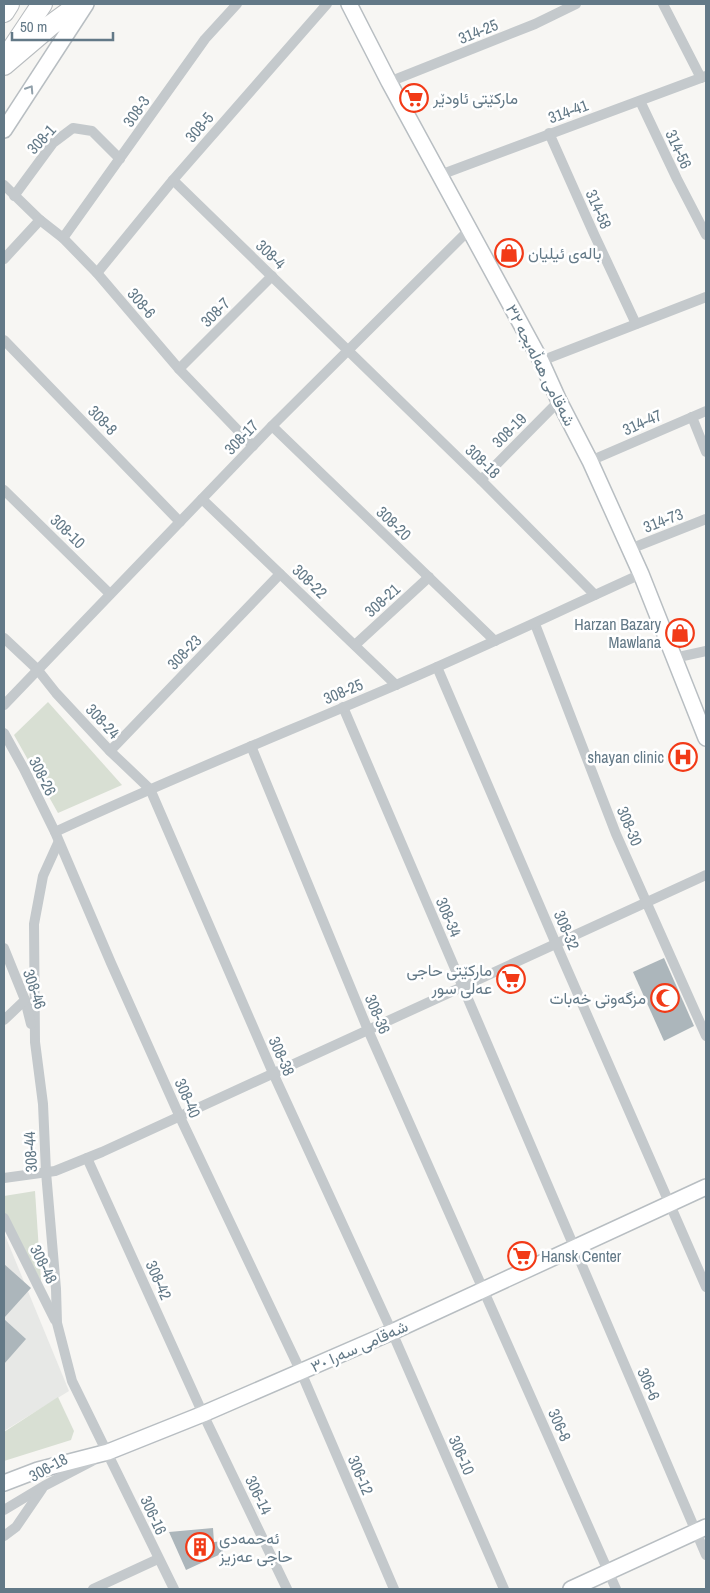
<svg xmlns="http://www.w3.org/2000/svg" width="710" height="1593" viewBox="0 0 710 1593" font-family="'Archivo Narrow',Vazirmatn,sans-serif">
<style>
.built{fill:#e7e8e6}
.green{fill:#d8dfd3}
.building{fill:#acb6bb}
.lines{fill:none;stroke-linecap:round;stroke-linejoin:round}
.secondary-casing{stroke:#b8bec2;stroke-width:18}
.highway-casing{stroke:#b8bcbf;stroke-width:22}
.street{stroke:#c4c9cc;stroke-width:10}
.secondary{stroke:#fff;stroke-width:15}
.highway{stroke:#fff;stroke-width:20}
.oneway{stroke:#92a1ab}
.labels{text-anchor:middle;stroke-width:5;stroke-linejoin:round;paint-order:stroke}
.street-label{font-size:16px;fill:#637987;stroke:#fff}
.poi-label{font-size:16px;fill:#637987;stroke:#fff;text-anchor:start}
</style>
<rect width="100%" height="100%" fill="#f7f6f3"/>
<polygon class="built" points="4,1233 69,1391 4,1431"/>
<g class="green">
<polygon points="48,702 122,785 58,813 14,735"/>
<polygon points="35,1191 41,1281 4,1213 4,1196"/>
<polygon points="58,1397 74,1431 71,1440 4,1461 4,1432"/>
</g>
<g class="building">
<polygon points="664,958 694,1026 664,1041 633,972"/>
<polygon points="518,969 524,984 506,992 499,977"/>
<polygon points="4,1264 31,1288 4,1318"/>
<polygon points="4,1319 26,1339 4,1364"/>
<polygon points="213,1528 214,1542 223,1541 223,1553 186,1570 169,1532"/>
</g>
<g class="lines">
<defs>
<g id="secondary">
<polyline points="349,4 389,82 541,361 559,401 590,461 641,574 706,738"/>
<polyline points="4,130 86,4"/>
<polyline points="4,1483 38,1470 108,1452 203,1414 392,1332 706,1187"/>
<polyline points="571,1589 706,1527"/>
</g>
<g id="highway">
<polyline points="4,12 9,4"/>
<polyline points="12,49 42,4"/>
<polyline points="4,65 51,25 80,4"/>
</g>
</defs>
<use href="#secondary" class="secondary-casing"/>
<use href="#highway" class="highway-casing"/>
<g class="street">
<polyline points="663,4 701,78"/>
<polyline points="389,82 535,24 576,4"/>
<polyline points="640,101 677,179 706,235"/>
<polyline points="549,133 593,232 636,324"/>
<polyline points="440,175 706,76"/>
<polyline points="173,180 481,480 595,595"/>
<polyline points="4,185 40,220 63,238 97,273 179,369 253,446"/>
<polyline points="14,196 53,143 73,128 92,131 120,159"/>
<polyline points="63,238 205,39 237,4"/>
<polyline points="4,259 40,220"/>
<polyline points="97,273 173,180 327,4"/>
<polyline points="4,340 180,522"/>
<polyline points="541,361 706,297"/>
<polyline points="179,369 272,276"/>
<polyline points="692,417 706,452"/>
<polyline points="272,426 495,641"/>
<polyline points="590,461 706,411"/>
<polyline points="481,480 559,401"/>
<polyline points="4,490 110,594"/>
<polyline points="202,499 396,685"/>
<polyline points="630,549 706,519"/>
<polyline points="535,624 616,834 706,1036"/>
<polyline points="4,638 37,669 56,693 110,751 150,789 273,1073 392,1332 504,1589"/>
<polyline points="355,645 429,577"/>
<polyline points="674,658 706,651"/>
<polyline points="437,667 556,944 706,1287"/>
<polyline points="4,705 272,426 470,229"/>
<polyline points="343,707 706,1555"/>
<polyline points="4,733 24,769 55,832 111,963 179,1115 301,1372 394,1589"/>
<polyline points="251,746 368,1030 616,1589"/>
<polyline points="110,751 280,574"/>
<path d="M55 832C167 780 282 734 396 685 478 650 559 611 641 574"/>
<polyline points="58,843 43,876 34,924 35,1042 43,1104 46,1172 56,1289 57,1323 72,1381 174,1589"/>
<polyline points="4,948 25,1000 31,1024"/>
<polyline points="4,1020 25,1000"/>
<polyline points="87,1158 203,1414 287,1589"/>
<polyline points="4,1178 55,1171 102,1152 706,875"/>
<polyline points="4,1218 55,1320"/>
<polyline points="4,1510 44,1486 92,1461"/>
<polyline points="4,1536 16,1527 42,1489"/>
<polyline points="93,1589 158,1559"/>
</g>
<use href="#secondary" class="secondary"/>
<use href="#highway" class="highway"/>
</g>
<defs><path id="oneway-chevron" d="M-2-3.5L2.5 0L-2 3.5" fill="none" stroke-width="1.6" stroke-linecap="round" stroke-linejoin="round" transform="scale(1.25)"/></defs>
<use class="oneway" href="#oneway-chevron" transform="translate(30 89) rotate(-57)"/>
<defs>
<symbol id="supermarket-ring" viewBox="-11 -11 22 22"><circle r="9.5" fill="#fff" stroke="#f23a17" stroke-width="1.5"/><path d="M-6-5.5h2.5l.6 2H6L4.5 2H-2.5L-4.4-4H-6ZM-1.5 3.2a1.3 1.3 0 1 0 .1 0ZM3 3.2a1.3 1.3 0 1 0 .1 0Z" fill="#f23a17"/></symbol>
<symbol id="shop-ring" viewBox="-11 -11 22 22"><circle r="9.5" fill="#fff" stroke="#f23a17" stroke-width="1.5"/><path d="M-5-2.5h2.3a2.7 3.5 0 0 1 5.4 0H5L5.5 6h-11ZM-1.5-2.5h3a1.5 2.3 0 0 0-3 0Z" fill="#f23a17"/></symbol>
<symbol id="hospital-ring" viewBox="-11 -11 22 22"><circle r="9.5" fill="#fff" stroke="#f23a17" stroke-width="1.5"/><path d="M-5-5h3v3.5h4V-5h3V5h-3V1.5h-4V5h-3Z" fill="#f23a17"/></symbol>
<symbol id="mosque-ring" viewBox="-11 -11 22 22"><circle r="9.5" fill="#fff" stroke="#f23a17" stroke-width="1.5"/><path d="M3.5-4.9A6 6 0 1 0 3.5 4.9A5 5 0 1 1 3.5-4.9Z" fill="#f23a17"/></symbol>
<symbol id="building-ring" viewBox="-11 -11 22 22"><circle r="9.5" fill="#fff" stroke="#f23a17" stroke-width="1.5"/><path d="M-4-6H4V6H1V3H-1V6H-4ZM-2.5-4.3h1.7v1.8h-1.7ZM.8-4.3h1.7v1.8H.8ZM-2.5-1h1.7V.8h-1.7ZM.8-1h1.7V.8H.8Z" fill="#f23a17"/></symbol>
</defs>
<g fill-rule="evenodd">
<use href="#supermarket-ring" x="398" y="82" width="32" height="32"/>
<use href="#shop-ring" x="493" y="237" width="32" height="32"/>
<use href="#shop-ring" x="664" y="617" width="32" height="32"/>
<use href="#hospital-ring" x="667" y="741" width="32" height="32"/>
<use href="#supermarket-ring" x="495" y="963" width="32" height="32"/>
<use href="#mosque-ring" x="649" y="982" width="32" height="32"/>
<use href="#supermarket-ring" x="506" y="1240" width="32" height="32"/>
<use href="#building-ring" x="184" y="1531" width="32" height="32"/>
</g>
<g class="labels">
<g class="street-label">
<text transform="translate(478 31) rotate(-22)" y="6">314-25</text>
<text transform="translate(136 111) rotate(-55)" y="6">308-3</text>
<text transform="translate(568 111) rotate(-20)" y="6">314-41</text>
<text transform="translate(199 127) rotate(-49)" y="6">308-5</text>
<text transform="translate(41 139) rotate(-47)" y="6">308-1</text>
<text transform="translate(679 149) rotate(65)" y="6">314-56</text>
<text transform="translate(599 209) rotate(66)" y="6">314-58</text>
<text transform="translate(271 254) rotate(44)" y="6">308-4</text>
<text transform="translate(142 303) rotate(50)" y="6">308-6</text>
<text transform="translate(215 312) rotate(-45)" y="6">308-7</text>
<text transform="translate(541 365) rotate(63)" y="6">شەقامی هەڵەبجە ٣٢</text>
<text transform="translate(103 420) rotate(46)" y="6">308-8</text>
<text transform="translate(642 422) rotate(-24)" y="6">314-47</text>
<text transform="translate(509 430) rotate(-45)" y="6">308-19</text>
<text transform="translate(241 437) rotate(-46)" y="6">308-17</text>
<text transform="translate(483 461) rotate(44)" y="6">308-18</text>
<text transform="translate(663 520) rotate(-21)" y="6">314-73</text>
<text transform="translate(394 523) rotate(44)" y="6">308-20</text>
<text transform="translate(68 531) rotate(44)" y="6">308-10</text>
<text transform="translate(310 581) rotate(44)" y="6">308-22</text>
<text transform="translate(382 600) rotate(-42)" y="6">308-21</text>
<text transform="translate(184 652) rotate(-46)" y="6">308-23</text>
<text transform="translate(343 691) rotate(-23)" y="6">308-25</text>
<text transform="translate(103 721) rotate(47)" y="6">308-24</text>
<text transform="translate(43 776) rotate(63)" y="6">308-26</text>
<text transform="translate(630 826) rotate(67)" y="6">308-30</text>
<text transform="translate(449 917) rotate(67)" y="6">308-34</text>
<text transform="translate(567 930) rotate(67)" y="6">308-32</text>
<text transform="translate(35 989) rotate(71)" y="6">308-46</text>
<text transform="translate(378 1014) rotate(67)" y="6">308-36</text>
<text transform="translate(282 1056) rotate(66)" y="6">308-38</text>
<text transform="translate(188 1098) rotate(66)" y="6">308-40</text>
<text transform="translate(30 1152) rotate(-93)" y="6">308-44</text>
<text transform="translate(44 1264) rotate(63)" y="6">308-48</text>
<text transform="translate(159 1280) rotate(66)" y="6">308-42</text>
<text transform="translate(359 1346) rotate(-24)" y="6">شەقامی سەرا ٣٠</text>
<text transform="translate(649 1384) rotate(67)" y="6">306-6</text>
<text transform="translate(560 1425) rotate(66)" y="6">306-8</text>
<text transform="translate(462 1455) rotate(66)" y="6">306-10</text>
<text transform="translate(48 1467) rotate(-29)" y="6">306-18</text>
<text transform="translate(361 1475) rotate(67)" y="6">306-12</text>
<text transform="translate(259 1495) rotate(64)" y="6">306-14</text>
<text transform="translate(154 1515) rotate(65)" y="6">306-16</text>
</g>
<g class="poi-label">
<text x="433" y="104">مارکێتی ئاودێر</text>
<text x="528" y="259">بالەی ئیلیان</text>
<text x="661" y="630" text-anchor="end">Harzan Bazary<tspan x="661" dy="18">Mawlana</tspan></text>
<text x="664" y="763" text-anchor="end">shayan clinic</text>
<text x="492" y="976" text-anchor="end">مارکێتی حاجی<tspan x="492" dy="18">عەلی سور</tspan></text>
<text x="646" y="1004" text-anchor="end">مزگەوتی خەبات</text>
<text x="541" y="1262">Hansk Center</text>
<text x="219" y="1544">ئەحمەدی<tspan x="219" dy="18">حاجی عەزیز</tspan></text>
</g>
</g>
<rect width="710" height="1593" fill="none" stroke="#637987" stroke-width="10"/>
<path d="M12 32v8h101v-8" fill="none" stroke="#637987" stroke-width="2.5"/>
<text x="20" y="32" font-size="15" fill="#637987" stroke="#ffffff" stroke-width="4" paint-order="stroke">50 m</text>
</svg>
